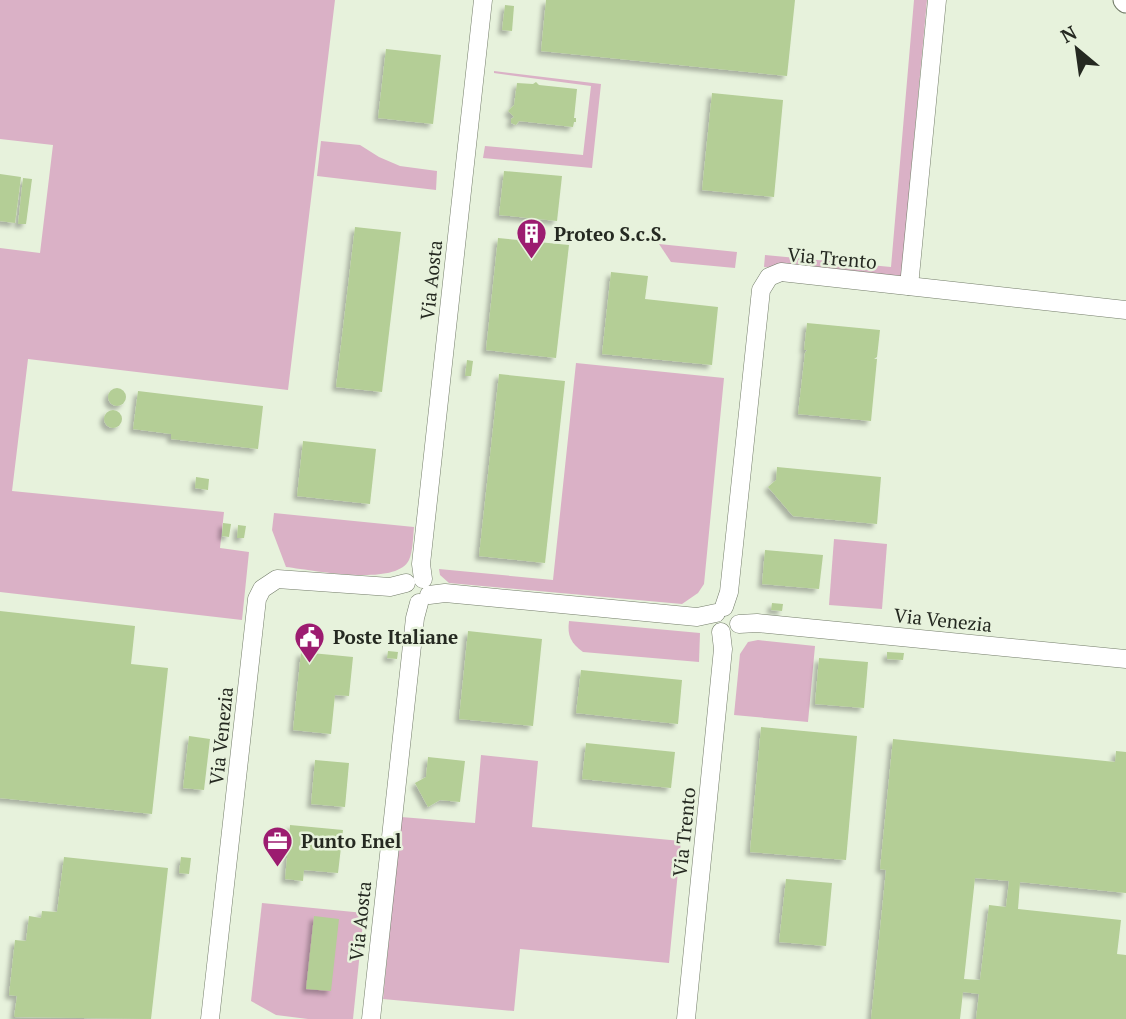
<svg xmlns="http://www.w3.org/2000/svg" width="1126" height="1019" viewBox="0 0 1126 1019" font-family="'PT Serif',serif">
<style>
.green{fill:#dab1c6}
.building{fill:#b4ce96;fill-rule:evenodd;filter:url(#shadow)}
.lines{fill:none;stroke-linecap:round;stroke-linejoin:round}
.minor-casing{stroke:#747d6a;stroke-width:19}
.major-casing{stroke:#747d6a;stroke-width:23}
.minor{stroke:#fff;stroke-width:18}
.major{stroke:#fff;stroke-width:21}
.labels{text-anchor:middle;stroke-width:5;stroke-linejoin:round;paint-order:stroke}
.poi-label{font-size:19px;font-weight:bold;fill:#252921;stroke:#e7f2dc;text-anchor:start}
.street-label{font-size:19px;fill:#252921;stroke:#e7f2dc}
</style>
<defs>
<filter id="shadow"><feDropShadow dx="-4" dy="4" stdDeviation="2" flood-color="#0004"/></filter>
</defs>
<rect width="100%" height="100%" fill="#e7f2dc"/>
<g class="green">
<polygon points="0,0 335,0 288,390 28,359 12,491 224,512 220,548 249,552 242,620 0,592 0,248 40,253 53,145 0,139"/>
<polygon points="914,0 927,0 901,280 764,267 765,255 891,267"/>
<polygon points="494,71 601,84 592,168 483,158 485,146 583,155 591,86 494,73"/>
<polygon points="321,141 360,145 379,157 400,166 437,171 436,190 317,176"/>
<polygon points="659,244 737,252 735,268 671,262"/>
<polygon points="576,363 724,378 704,584 698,593 682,604 449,583 440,575 439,569 553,580"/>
<path d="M274 513 414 527C413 537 413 551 409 560 396 587 312 570 286 567L272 530Z"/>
<polygon points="834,539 887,544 882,609 829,605"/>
<path d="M569 621 700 633 699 662 583 652C571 643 567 636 569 621Z"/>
<polygon points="758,640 815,646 808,722 734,715 740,654 748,642"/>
<polygon points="481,755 538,761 532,827 681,841 669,963 520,949 514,1011 383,999 401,817 475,823"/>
<polygon points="262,903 364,913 353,1019 308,1019 276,1015 251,1001"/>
</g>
<g class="building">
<polygon points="546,0 795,0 787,76 541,51"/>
<polygon points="505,5 514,6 512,31 502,30"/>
<polygon points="386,49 441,55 433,124 378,118"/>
<polygon points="536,82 539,85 577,89 574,118 576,118 576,122 574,122 573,127 519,121 516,125 511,123 511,119 514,117 508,111 514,105 517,83 533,84"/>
<polygon points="712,93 783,100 774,197 702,190"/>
<polygon points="504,171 562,176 557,221 499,215"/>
<polygon points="0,174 21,177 15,223 0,221"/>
<polygon points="23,178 32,179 26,224 18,224"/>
<polygon points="355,227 401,232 382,392 336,387"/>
<polygon points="498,238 569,245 556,358 486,350"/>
<polygon points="611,272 648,276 645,299 718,307 712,365 602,354"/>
<polygon points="807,323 880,330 877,357 874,359 877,359 871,421 798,414 805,353 807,350 804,350"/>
<polygon points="467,360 473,361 471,376 465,376"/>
<polygon points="499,374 565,381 545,563 479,556"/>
<circle cx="117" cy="397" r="9"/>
<polygon points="138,391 263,406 258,449 171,439 171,434 133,429"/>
<circle cx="113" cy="419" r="9"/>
<polygon points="303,441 376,449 370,504 297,496"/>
<polygon points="777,467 881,477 877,524 793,516 768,487 776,480"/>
<polygon points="196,477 209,479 208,490 195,488"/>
<polygon points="223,523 231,524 229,537 222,536"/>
<polygon points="238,525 246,526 244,538 237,538"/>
<polygon points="765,550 823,555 819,589 762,584"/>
<polygon points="772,603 783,604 782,611 771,610"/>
<polygon points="0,611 135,626 131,664 168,668 152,814 0,798"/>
<polygon points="468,631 542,639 533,726 459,719"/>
<polygon points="388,651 398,652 397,659 387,658"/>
<polygon points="301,652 353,657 349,696 335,695 331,734 293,730"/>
<polygon points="887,652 904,653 903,660 887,659"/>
<polygon points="819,658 868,662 864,708 815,704"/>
<polygon points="581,670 682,680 678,724 576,713"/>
<polygon points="761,727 857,736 846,860 750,852"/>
<polygon points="189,736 210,739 204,790 183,788"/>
<path d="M893 739 1115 762 1116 751 1126 752V893L1020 882 1018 909 1121 920 1117 954 1126 955V1019H976L979 994 963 992 960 1019H871L886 870 880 869ZM975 878 1009 881 1006 907 989 905 980 980 964 979Z"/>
<polygon points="586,743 675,752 671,788 582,779"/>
<polygon points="428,757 465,761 460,802 440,800 428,807 415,783 426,777"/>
<polygon points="315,760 349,763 345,807 311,804"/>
<polygon points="290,825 343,830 338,873 304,870 303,881 285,879"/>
<polygon points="64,857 168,868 151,1019 14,1017 17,996 9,995 15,940 26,941 29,916 41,918 42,911 57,912"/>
<polygon points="181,857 191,858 189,874 179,873"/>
<polygon points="786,879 832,883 826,946 779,942"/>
<polygon points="314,916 339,919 331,991 306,989"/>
</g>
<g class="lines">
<defs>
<g id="minor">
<polyline points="909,286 937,0"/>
<polyline points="423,579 421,564 483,0"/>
<polyline points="429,595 445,593 697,617 716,613"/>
<polyline points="724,607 729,592 761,290 769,277 781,272 1126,310"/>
<polyline points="739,624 757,623 1126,659"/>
<polyline points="210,1019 257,599 262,589 277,579 390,587 406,583"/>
<polyline points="371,1019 415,618 419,603"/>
<polyline points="686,1019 723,649 721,632"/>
</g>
<polyline id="major" points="1124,0 1126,2"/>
</defs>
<use href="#minor" class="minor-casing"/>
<use href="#major" class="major-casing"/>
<use href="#minor" class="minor"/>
<use href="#major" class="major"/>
</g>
<defs>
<symbol id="building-pin" viewBox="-11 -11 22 30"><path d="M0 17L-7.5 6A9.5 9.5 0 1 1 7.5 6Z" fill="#9c1c70" stroke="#e7f2dc"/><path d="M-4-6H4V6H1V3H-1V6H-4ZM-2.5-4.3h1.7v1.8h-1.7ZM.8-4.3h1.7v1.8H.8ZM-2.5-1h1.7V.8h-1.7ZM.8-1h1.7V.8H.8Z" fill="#fff"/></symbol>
<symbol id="civic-pin" viewBox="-11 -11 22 30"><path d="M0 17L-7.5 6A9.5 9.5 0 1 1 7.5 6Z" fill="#9c1c70" stroke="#e7f2dc"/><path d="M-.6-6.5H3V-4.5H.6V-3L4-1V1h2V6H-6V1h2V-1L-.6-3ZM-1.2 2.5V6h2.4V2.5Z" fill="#fff"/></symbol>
<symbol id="office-pin" viewBox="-11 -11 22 30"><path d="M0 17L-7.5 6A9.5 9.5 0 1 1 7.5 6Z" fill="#9c1c70" stroke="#e7f2dc"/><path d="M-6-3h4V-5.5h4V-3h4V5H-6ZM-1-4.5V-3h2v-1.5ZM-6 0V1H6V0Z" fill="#fff"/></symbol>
</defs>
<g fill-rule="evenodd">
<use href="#building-pin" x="514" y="216" width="35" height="47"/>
<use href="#civic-pin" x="292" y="620" width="35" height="47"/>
<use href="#office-pin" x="260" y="824" width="35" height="47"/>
</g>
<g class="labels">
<g class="poi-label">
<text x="554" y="241">Proteo S.c.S.</text>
<text x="333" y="644">Poste Italiane</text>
<text x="301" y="848">Punto Enel</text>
</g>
<g class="street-label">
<text transform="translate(832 258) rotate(5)" y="7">Via Trento</text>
<text transform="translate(431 280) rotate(-84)" y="7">Via Aosta</text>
<text transform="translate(943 620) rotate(6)" y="7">Via Venezia</text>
<text transform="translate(221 736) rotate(-84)" y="7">Via Venezia</text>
<text transform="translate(684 832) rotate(-84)" y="7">Via Trento</text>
<text transform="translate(360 921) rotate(-84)" y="7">Via Aosta</text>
</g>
</g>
<g transform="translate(1077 49) rotate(331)" stroke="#e7f2dc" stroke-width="5" paint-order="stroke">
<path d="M0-5L12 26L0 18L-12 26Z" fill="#252921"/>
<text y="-10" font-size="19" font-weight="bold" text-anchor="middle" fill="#252921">N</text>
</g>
</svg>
